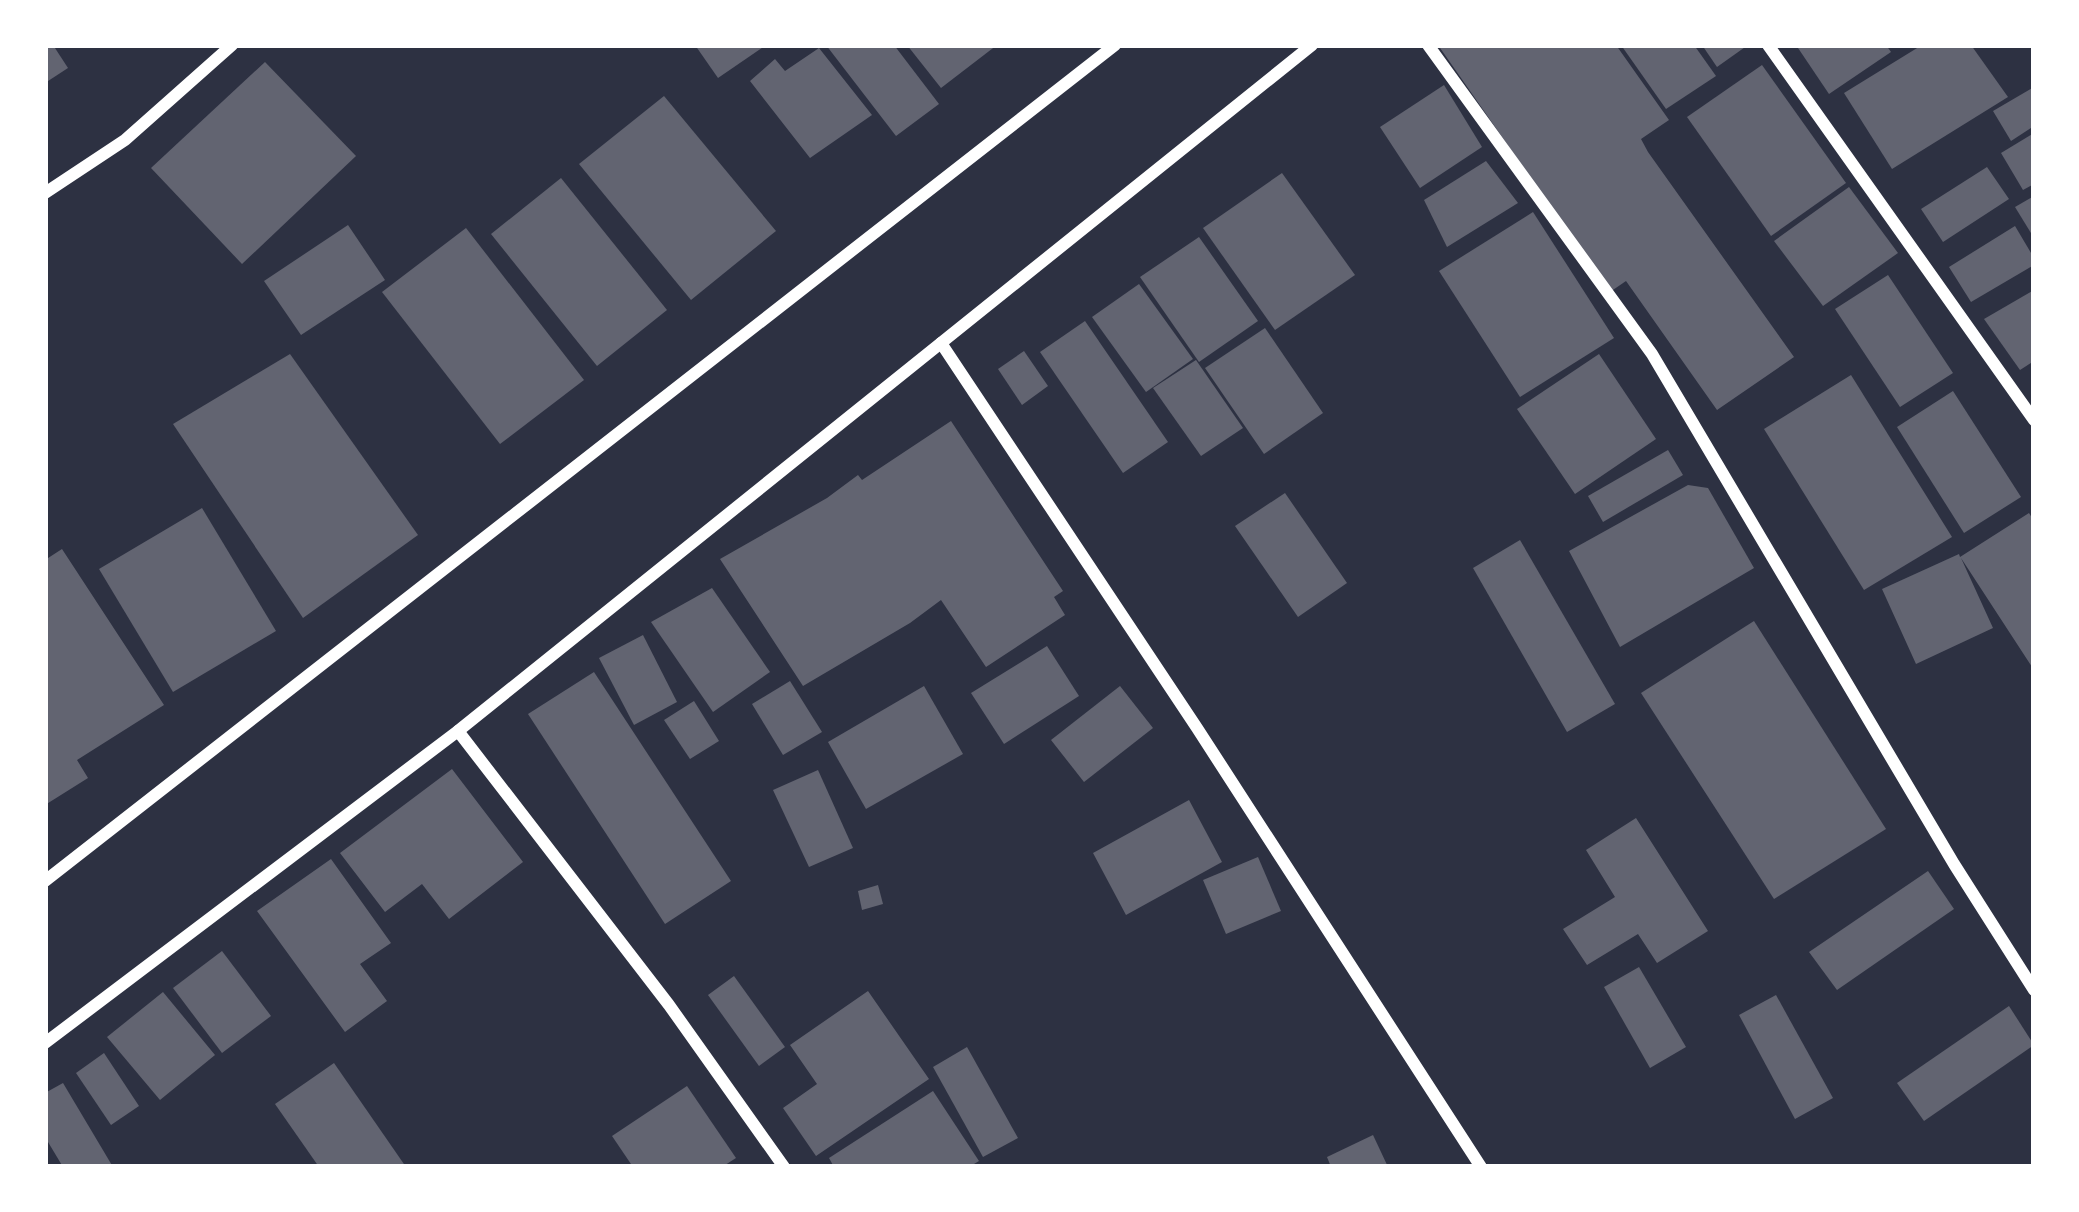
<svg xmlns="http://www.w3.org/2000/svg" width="2079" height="1212" viewBox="0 0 2079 1212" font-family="'Source Sans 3',sans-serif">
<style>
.building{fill:#626471}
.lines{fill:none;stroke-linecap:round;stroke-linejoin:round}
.minor{stroke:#fff;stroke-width:12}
</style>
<rect width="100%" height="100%" fill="#2d3142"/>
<g class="building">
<polygon points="45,45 53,45 68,68 45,83"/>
<polygon points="695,45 766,45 718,78"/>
<polygon points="826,45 894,45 939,104 896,136"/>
<polygon points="907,45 997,45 941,88"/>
<polygon points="1438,45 1616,45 1669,120 1641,139 1648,152 1794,357 1717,410 1626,281 1610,292"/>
<polygon points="1621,45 1694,45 1716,76 1666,109"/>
<polygon points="1702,45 1748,45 1717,67"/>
<polygon points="1796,45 1886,45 1891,52 1829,94"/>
<polygon points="1922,45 1971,45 2008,97 1892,169 1844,93"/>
<polygon points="819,48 872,115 810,158 750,81 775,59 785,71"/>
<polygon points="265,62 356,156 242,264 151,168"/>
<polygon points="1762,65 1846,183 1771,236 1687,117"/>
<polygon points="1444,85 1482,147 1420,188 1380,127"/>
<polygon points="2034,87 2034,126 2011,141 1993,111"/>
<polygon points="664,96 776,231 691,300 579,164"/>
<polygon points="2034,133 2034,184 2023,190 2001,153"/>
<polygon points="1486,161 1518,203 1447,247 1424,200"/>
<polygon points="1987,167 2009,199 1943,242 1921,209"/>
<polygon points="1282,173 1355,275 1275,330 1203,228"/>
<polygon points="561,178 667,310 597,366 491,234"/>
<polygon points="1849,187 1898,253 1823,306 1774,241"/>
<polygon points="2034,196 2034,238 2015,207"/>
<polygon points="1533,212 1614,338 1520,397 1439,271"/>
<polygon points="348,225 385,280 301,335 264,281"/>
<polygon points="2015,226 2034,258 2034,265 1971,302 1949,267"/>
<polygon points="466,228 584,380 500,444 382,292"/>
<polygon points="1199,237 1258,321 1199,362 1140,277"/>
<polygon points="1888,275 1953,373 1900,407 1835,309"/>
<polygon points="1139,284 1193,359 1146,392 1092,317"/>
<polygon points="2034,290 2034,361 2020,370 1984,319"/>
<polygon points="1085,321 1168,442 1123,473 1040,352"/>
<polygon points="1265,328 1323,413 1264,454 1205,368"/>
<polygon points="1024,351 1048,386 1022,405 998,369"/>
<polygon points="290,354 418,535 303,618 173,424"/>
<polygon points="1599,354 1656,439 1575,494 1517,409"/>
<polygon points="1196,360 1243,428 1201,456 1153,388"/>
<polygon points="1851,375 1952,537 1864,590 1764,429"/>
<polygon points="1953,391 2021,497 1964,533 1897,427"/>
<polygon points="951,421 1063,591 1054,597 1065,615 986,667 941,600 910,623 803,686 720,559 827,498 858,475 862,480"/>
<polygon points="1668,450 1683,475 1603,522 1588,496"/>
<polygon points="1688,485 1708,488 1754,568 1620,647 1569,551"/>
<polygon points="1285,493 1347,583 1298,617 1235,526"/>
<polygon points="202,508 276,631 173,692 99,569"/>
<polygon points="2029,513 2034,521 2034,670 1961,558 1993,628 1916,664 1882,589 1959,554 1960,557"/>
<polygon points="1520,540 1615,704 1567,732 1473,568"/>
<polygon points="62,549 164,705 77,760 88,778 45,805 45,560"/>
<polygon points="712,588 770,672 713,712 651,622"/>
<polygon points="1754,621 1886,829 1774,899 1641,693"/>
<polygon points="643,635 677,702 634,725 599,658"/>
<polygon points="1047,646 1079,696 1004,744 971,693"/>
<polygon points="594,672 731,881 665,924 528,714"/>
<polygon points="790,681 822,732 783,755 752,704"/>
<polygon points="924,686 963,754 866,809 828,742"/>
<polygon points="1120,686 1153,728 1084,782 1051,740"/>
<polygon points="694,701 719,741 690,759 664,720"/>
<polygon points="452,769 523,862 449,919 422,884 385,912 340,853"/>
<polygon points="818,770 853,848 809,867 773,790"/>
<polygon points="1189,800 1222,862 1126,915 1093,853"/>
<polygon points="1636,818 1708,931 1657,963 1638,934 1587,965 1563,929 1615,897 1586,850"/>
<polygon points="1258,857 1281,911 1226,934 1203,880"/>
<polygon points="331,859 391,943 360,964 387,1001 345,1032 257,911"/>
<polygon points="1928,871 1954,909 1837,990 1809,952"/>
<polygon points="878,885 883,904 862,910 858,891"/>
<polygon points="222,951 271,1016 222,1053 173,988"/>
<polygon points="1639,967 1686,1047 1650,1068 1604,987"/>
<polygon points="734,976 785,1047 759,1066 708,995"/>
<polygon points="868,991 929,1079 816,1156 783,1108 817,1084 790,1045"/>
<polygon points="163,992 215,1055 160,1100 107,1037"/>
<polygon points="1776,995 1833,1098 1795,1119 1739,1015"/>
<polygon points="2009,1006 2034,1045 1924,1121 1897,1083"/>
<polygon points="967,1047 1018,1138 983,1157 933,1067"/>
<polygon points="104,1053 139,1106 111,1125 76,1073"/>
<polygon points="334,1063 406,1167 319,1167 275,1104"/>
<polygon points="63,1083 113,1167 63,1167 45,1137 45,1093"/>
<polygon points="687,1086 736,1158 722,1167 633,1167 612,1136"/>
<polygon points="933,1091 979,1161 969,1167 834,1167 829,1158"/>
<polygon points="1373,1135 1388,1167 1331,1167 1327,1157"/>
</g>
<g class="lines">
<g class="minor">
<polyline points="1428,45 1652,354 1954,864 2034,990"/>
<polyline points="1768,45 2034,420"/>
<polyline points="45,193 125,140 232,45"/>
<polyline points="941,343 1197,728 1481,1167"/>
<polyline points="458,731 669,1005 784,1167"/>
<polyline points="45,881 1115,45"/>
<polyline points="45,1043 458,731 1312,45"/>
</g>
</g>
<rect width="2079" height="1212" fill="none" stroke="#ffffff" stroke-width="96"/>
</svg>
